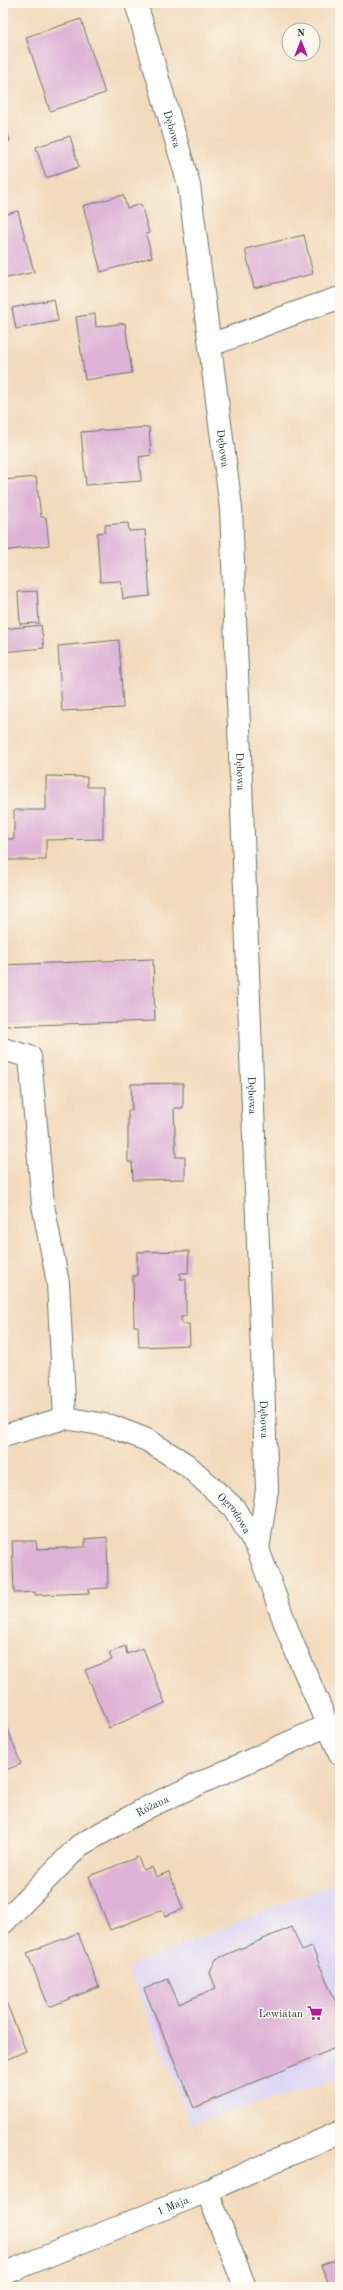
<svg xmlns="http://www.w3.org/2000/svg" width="343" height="2290" viewBox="0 0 343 2290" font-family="'Old Standard TT',serif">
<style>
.built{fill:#dcd6f6}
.building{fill:#deb3d7}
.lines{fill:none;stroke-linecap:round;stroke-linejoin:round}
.minor-casing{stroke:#697464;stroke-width:24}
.minor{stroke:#fff;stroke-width:22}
.labels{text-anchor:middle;stroke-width:3;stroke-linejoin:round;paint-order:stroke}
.street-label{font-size:11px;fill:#1f3d34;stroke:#fbf7ec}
.poi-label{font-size:11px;fill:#1f3d34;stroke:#fbf7ec;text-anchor:end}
</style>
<rect width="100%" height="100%" fill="#fbf7ec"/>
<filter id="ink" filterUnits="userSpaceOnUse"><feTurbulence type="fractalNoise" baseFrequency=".025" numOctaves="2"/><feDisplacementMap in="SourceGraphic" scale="8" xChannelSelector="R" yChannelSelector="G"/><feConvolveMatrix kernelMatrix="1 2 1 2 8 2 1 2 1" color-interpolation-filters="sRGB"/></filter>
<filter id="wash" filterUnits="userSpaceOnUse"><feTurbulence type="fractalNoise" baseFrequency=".012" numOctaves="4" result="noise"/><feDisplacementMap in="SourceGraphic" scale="16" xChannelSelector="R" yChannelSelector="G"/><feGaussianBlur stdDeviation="0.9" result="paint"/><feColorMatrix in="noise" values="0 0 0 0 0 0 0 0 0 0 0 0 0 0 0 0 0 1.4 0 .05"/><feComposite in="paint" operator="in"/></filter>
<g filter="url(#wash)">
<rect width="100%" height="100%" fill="#f3dabc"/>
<polygon class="built" points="334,1883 340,1899 340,2079 191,2124 128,1967"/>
<g id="blocks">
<g class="building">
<polygon points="81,19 105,93 50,111 26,37"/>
<polygon points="3,116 10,141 3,142"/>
<polygon points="70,136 79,167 46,178 36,147"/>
<polygon points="123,195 127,208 141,204 149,233 146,234 152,257 101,272 83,206"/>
<polygon points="18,211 34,272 3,279 3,215"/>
<polygon points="304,235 313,274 254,288 245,249"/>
<polygon points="54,299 58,321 16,329 12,308"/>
<polygon points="95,314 96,327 125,323 132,373 85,380 76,317"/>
<polygon points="149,427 151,455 139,457 141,481 86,485 81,432"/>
<polygon points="36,477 41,517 46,517 49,545 3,551 3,522 7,521 3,480"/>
<polygon points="128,523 129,531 145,530 150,596 123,599 121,581 100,582 97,533 105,532 105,525"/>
<polygon points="37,591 39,623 20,624 18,592"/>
<polygon points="41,625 44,648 3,652 3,629"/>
<polygon points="119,640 123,708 62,711 58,646"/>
<polygon points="46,776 87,777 87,787 103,787 103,839 46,840 46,860 3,860 3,839 14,839 14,810 46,810"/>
<polygon points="153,959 155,1021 3,1026 3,965"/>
<polygon points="183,1083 183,1108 174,1108 176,1157 185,1157 185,1179 133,1180 132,1162 128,1162 128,1110 132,1110 131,1084"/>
<polygon points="189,1251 188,1273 180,1273 180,1279 186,1279 186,1316 181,1317 181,1324 189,1324 190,1345 139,1347 138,1326 134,1326 133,1276 137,1276 137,1252"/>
<polygon points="107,1537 108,1588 88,1589 89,1593 35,1595 35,1592 14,1593 12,1541 36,1541 37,1549 85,1547 85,1539"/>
<polygon points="125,1646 127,1654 143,1648 165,1703 109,1728 85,1670 112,1660 109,1653"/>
<polygon points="3,1717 21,1764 3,1771"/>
<polygon points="138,1857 143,1870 152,1867 156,1877 169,1872 183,1909 165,1916 162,1910 110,1930 89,1876"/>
<polygon points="292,1927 302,1951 312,1947 340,2012 340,2046 194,2108 144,1989 168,1979 179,2004 216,1988 210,1973 216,1959"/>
<polygon points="78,1933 99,1987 49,2007 27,1953"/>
<polygon points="3,1995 26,2051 3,2061"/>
<polygon points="340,2258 340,2287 330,2287 321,2265"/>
</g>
</g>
</g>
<g filter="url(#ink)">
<use href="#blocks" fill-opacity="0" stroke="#697464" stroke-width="1"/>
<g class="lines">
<defs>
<g id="minor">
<path id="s1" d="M136 3 189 185 231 508 267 1490 258 1549"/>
<path d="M210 345C254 330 296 311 340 298"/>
<polyline points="3,1049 30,1057 43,1205 58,1283 65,1418"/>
<path id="s2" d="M3 1436 65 1418 111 1426 147 1440 187 1465 234 1508 258 1549 290 1637 340 1754"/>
<path id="s3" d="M3 1923 80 1845 150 1806 328 1725"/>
<polyline points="207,2191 245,2287"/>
<path id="s4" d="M3 2274 207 2191 340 2132"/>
</g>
</defs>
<use href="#minor" class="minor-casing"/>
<use href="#minor" class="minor"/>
</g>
</g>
<defs>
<symbol id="supermarket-bare" viewBox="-9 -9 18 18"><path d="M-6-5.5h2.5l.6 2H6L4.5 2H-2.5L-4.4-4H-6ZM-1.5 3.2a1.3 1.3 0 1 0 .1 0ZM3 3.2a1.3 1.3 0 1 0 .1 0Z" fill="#b5179e" stroke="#fbf7ec" stroke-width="2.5" paint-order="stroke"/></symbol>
</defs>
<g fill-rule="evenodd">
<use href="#supermarket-bare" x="304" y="2002" width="22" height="22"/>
</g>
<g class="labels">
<g class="street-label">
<text dy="4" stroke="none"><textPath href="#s1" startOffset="131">Dębowa</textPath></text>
<text dy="4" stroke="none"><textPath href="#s1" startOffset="455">Dębowa</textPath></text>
<text dy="4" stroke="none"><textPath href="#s1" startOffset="779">Dębowa</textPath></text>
<text dy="4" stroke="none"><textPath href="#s1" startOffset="1103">Dębowa</textPath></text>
<text dy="4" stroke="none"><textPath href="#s1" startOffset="1427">Dębowa</textPath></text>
<text dy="4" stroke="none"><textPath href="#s2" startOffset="265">Ogrodowa</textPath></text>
<text dy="4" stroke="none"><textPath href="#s3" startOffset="192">Różana</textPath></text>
<text dy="4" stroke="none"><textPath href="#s4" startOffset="183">1 Maja</textPath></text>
</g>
<g class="poi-label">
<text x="303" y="2017">Lewiatan</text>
</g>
</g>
<rect width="343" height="2290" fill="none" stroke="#fbf7ec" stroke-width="16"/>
<g transform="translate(301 42)"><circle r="19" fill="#fbf7ec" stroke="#a3ada2"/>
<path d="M0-3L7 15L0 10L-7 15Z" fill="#b5179e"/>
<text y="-6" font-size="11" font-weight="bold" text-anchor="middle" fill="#1f3d34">N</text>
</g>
</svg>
